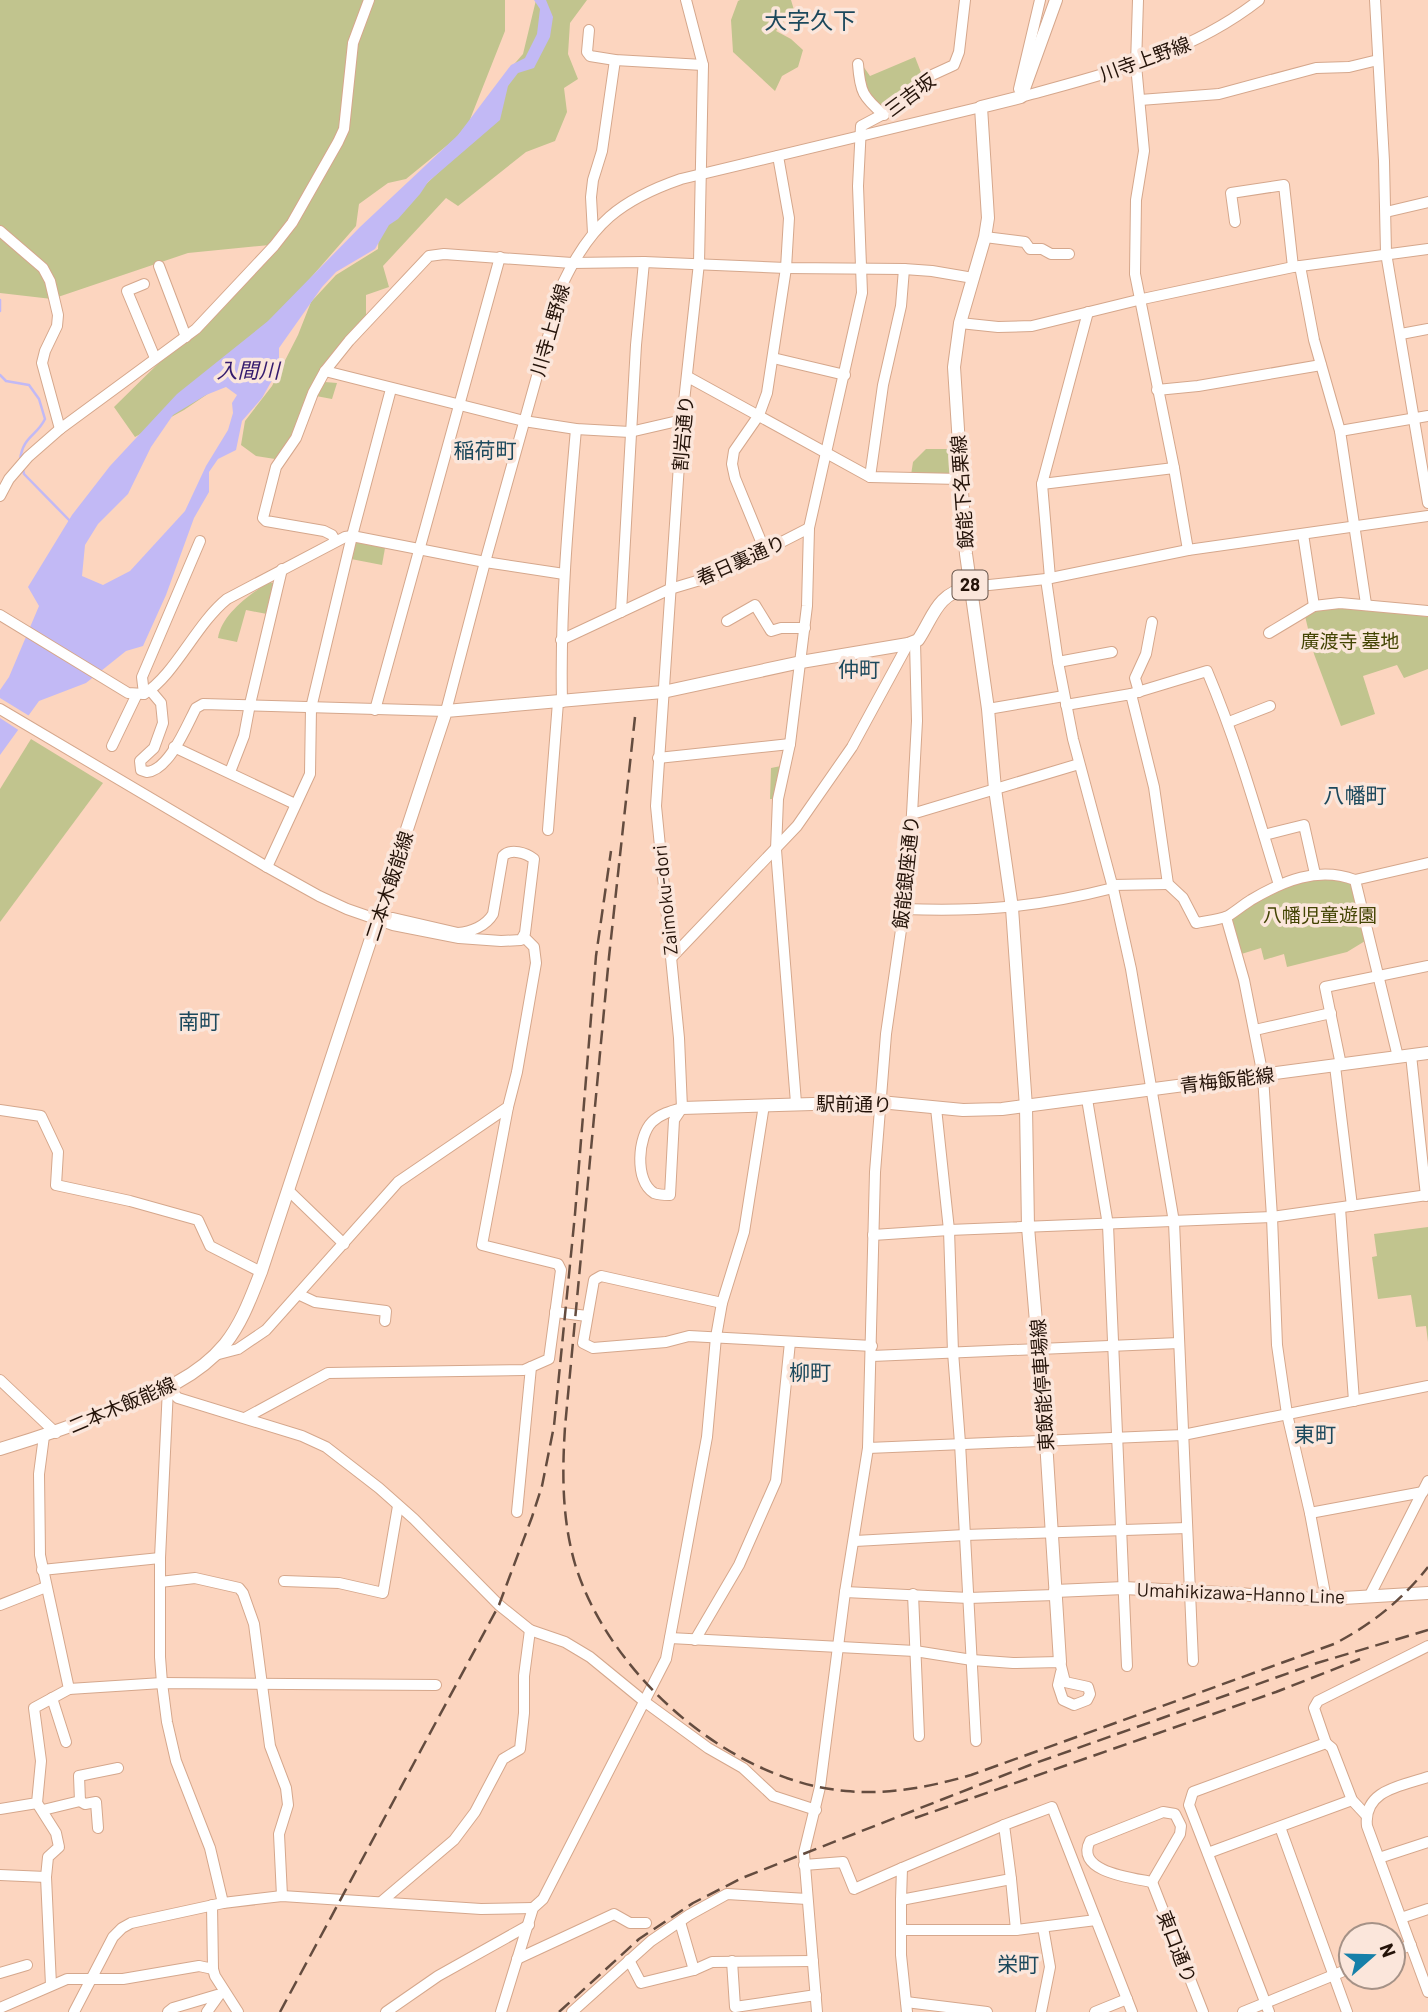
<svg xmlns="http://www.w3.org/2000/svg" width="1428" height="2012" viewBox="0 0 1428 2012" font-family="Barlow,'Noto Sans JP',sans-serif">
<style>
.green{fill:#c1c48e}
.water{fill:#c2b9f5;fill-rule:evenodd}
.pier{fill:#fcd5bf}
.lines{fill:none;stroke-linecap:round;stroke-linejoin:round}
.stream{stroke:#c2b9f5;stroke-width:2.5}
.minor-casing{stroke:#d5a78c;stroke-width:12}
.major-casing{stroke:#d5a78c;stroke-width:14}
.minor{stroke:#fff;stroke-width:10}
.major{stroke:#fff;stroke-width:12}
.rail{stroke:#644c3f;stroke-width:2.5;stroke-dasharray:14 7;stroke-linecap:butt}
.labels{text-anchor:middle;stroke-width:7;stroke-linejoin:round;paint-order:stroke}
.shield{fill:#fbe6db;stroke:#645248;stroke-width:2}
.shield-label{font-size:18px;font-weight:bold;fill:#241309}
.street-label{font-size:19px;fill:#241309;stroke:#fbe6db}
.park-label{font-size:19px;fill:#434403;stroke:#fbe6db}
.water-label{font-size:21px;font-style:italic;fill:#341a6d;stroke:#fbe6db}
.neighbourhood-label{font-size:21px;fill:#1b485c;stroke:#fbe6db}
.quarter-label{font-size:23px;fill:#1b485c;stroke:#fbe6db}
</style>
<rect width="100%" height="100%" fill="#fcd5bf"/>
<g class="green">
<polygon points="0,0 505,0 505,31 469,122 455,139 406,179 388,183 359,204 356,226 273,321 224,383 184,410 135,437 114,407 280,244 188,253 52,299 0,293"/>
<polygon points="536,0 587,0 570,23 568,54 578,79 564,88 567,112 555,141 526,152 458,206 446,198 383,266 389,287 366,295 366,316 318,373 293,437 275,459 256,456 241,445 245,421 272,386 298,335 311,302 336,275 378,249 379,229 444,167 509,70 523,54"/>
<polygon points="740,0 791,0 794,10 776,31 791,39 803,50 798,67 782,76 775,91 733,52 731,20 738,1"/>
<polygon points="915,57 924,80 886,111 866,96 863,66 870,76"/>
<polygon points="325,382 337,383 332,399 316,396"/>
<polygon points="926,449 949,449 951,474 911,475 913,462"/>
<polygon points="354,542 385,548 382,565 351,559"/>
<path d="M269 582 277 584 267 614 246 610 237 642 218 638C222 614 249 595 269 582Z"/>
<polygon points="1353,604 1428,617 1428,669 1404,678 1397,665 1363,676 1375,714 1341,726 1314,654 1305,616 1318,607"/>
<polygon points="31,739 103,783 0,922 0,789"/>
<polygon points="786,765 778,799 770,799 771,768"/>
<polygon points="1315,874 1355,880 1370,938 1347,952 1287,967 1284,954 1264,960 1261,948 1238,955 1226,917 1250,900"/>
<polygon points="1428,1227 1428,1342 1426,1326 1416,1327 1411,1295 1378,1299 1372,1257 1377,1256 1374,1234"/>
</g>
<path class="water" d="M534 0H546L553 17 550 37 534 68 518 73 508 86 500 120 428 182 420 194 398 219 389 225 375 249 336 272 322 287 279 348V368L262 398 242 421 236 450 218 459 209 472V492L194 518 166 595 143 646 126 651 86 683 39 701 0 755V690L9 677 39 606 28 587 72 515 110 466 177 394 268 321 360 227 458 135 511 65 525 58 537 34 540 9ZM226 387 237 395 232 403 233 413 228 430 206 466 185 511 130 571 103 585 82 576 85 545 98 524 128 494 151 447 173 415 206 395Z"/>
<polygon class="pier" points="0,698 31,717 20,731 0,718"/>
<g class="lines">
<g class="stream">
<polyline points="0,300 0,311"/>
<path d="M0 375 6 381 29 385 39 399 45 419C36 437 23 436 20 460"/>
<polyline points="23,469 24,474 70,521"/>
</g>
<defs>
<g id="minor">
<polyline points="1138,0 1136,65 1144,151 1136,200 1135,274 1174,468 1188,550"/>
<polyline points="1375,0 1384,161 1386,253 1428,503"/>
<polyline points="589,30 587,52 590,56 615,60 703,65"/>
<path d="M858 64C860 92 863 97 884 115"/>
<polyline points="1019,89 1040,0"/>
<path d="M1021 97C1105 74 1189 55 1259 0"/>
<polyline points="1140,100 1219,94 1316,68 1349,67 1378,60"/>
<polyline points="1386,212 1428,202"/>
<polyline points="1235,222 1231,193 1284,185 1293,267"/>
<polyline points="0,231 43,268 50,281 58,315 57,326 45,351 42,363 60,429"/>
<polyline points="593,233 591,197 593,180 602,151 615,60"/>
<polyline points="985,237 1025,242 1030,249 1042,249 1051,254 1069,254"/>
<polyline points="159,266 186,337"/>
<polyline points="1300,266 1314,340 1340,431 1366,604"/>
<polyline points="144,284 127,291 155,358"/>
<polyline points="960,323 998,327 1032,326 1138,300 1293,267 1428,249"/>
<polyline points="1401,334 1428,329"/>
<polyline points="773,358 845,375"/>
<polyline points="325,371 524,421 576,429 630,432 682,420"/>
<polyline points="688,377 870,477 960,479"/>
<polyline points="1157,390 1198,386 1321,365"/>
<polyline points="1340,431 1428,416"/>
<polyline points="870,477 883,385 901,306 904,269"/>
<polyline points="1042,484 1174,468"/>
<polyline points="0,496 9,479 28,457 60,429 196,329 274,246 292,223 338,142 344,129 353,43 369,0"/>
<polyline points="1303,534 1314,606"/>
<polyline points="335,540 332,535 324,531 266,521 263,518 276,467 296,438 313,393 325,371 349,341 429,256 444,254 572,263 644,262 786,268 904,269 932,271 973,278"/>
<polyline points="765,551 735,478 732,464 734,451 759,415 767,393 786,268 789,218 778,156"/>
<polyline points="1050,578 1042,484 1088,312"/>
<polyline points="1046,579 1058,662 1073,739 1113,888 1131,969 1174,1222 1193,1661"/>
<polyline points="970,587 1046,579 1188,550 1428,516"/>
<polyline points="621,612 636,345 644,262"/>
<path d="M0 615 128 693 144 694C175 675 196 624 227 599L345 537 352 536 485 562 564 574"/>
<polyline points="727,621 755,605 771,631 781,628 805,628"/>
<polyline points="1269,633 1314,606 1340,603 1428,611"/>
<polyline points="561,640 670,589 717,575 809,528"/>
<polyline points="1058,662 1112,652"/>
<path d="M150 690 161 703 163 723 154 748 140 761 141 770 147 772C169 770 186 727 196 708L203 704 446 711 485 562 563 283C591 224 620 200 681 179L981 107"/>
<polyline points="1139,692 1135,678 1146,654 1152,622"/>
<polyline points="144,694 142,677 200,541"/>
<path d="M1131 694 1207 671C1237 742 1257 813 1279 885"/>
<path d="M562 702C560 610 568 520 576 429"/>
<path d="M1066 705 1131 694 1154 787 1168 884 1183 898 1196 923C1206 921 1219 920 1228 916 1236 911 1243 905 1251 900 1283 881 1318 866 1355 880L1398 1057"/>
<path d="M0 709 267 867 319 896 347 909 393 925 459 938 501 941 521 940 525 933 534 859C526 853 511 848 503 856L493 914C486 926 471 932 458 933L393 918 379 919"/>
<polyline points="988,709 1064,696"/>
<polyline points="375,710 500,257"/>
<polyline points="1229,722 1270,706"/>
<polyline points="112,746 137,694"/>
<polyline points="174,747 295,804"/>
<polyline points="658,758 790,744"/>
<polyline points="230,772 244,736 250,704 282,569"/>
<polyline points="912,814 1079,764"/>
<polyline points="548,830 558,702"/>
<polyline points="1264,835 1304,825 1315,874"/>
<polyline points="267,867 310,774 311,708 352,536 391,389"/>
<polyline points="1355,880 1428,863"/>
<polyline points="1112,885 1168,884"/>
<path d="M904 909C979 912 1039 907 1113 888"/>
<polyline points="1226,917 1244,980 1263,1076 1272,1217 1277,1345 1287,1414 1310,1513 1326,1599"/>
<polyline points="672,957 797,826 852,747 908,644"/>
<polyline points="1255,1030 1331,1013"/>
<polyline points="1411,1055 1426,1196"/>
<polyline points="1341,1065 1325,987 1428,966"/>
<polyline points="1335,1066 1352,1206"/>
<polyline points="1087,1099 1108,1225 1127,1666"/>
<polyline points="796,1103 776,850 778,799 790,744 807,606 809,528 862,293 858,186 861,126 893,109 930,76 954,65 959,52 965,0"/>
<polyline points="682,1108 679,1038 656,806 682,420 699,263 703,65 686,0"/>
<path d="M682 1108 674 1120 670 1195C665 1195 659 1195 654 1193 634 1181 638 1136 652 1122 660 1114 671 1111 682 1108Z"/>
<polyline points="936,1108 949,1230 953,1352 960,1443 976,1741"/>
<polyline points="0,1110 41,1116 58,1152 56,1185 130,1201 198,1220 210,1246 261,1272"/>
<polyline points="288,1190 344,1244"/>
<polyline points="1340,1208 1354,1401"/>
<polyline points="873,1235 949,1230 1272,1217 1428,1195"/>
<polyline points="300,1295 315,1302 386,1311 385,1321"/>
<polyline points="722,1303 601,1276 594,1280 583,1343 593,1348 666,1342 689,1336 872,1346"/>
<polyline points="555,1312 587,1316"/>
<polyline points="215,1355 238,1349 266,1330 398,1182 508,1107 517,1072 536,963 534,947 524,937"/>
<polyline points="872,1356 1179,1343"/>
<polyline points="0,1380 56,1433"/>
<polyline points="168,1388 178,1398 302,1436 326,1447 379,1488 414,1519 499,1605 530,1630 565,1642 590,1657 645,1702 708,1748 743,1768 773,1796 816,1810"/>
<polyline points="168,1388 160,1558 160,1657 162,1683 167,1722 176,1761 210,1848 223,1903"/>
<polyline points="245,1418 328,1373 524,1370 549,1359 561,1270 558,1264 482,1245 508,1107"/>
<polyline points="868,1448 1183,1435 1428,1386"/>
<polyline points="517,1512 531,1367"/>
<polyline points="1310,1513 1423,1492"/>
<polyline points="855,1541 965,1535 1187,1528"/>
<polyline points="42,1570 160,1558"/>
<polyline points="284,1581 339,1583 383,1593 398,1506"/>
<polyline points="160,1582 195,1578 239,1588 243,1593 254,1624 270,1746 286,1788 288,1805 279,1834 282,1896"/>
<polyline points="845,1592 969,1598 1055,1595"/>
<polyline points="913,1594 919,1736"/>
<polyline points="1369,1597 1428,1481"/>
<polyline points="0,1605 46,1587"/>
<polyline points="670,1638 915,1651 972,1660 1013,1663 1060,1662 1065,1682 1088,1687 1090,1694 1087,1700 1074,1705 1063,1700 1058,1685 1061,1672"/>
<polyline points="695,1640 739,1565 776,1481 790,1342"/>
<polyline points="69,1689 162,1683 436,1685"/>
<polyline points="52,1698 66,1742"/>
<polyline points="1326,1743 1332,1748 1352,1800 1366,1815"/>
<path d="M1428 1777C1401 1786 1363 1790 1367 1826L1428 1992"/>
<polyline points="80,1801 85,1804 96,1802 98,1828"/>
<polyline points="37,1803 56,1833 59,1847 48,1857 46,1877 51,1985"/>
<polyline points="0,1809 37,1803 41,1761 34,1708 69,1689 40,1555 39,1474 44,1436"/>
<polyline points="43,1810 80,1801 79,1776 118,1768"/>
<path d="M1163 1812 1175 1814 1181 1826 1180 1834 1152 1882C1133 1878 1074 1872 1090 1841Z"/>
<polyline points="1280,1827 1347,2012"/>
<polyline points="1208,1853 1352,1800"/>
<polyline points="1379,1858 1428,1842"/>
<polyline points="804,1865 843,1862 854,1889 902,1868 901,1900 1011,1879 1004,1825 1052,1807 1132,2012"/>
<polyline points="902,1868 1004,1825"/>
<polyline points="0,1875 46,1877"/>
<polyline points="1011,1879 1016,1930"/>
<polyline points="1152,1882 1203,2012"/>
<polyline points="901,1900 901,1955 907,2012"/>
<polyline points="381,1902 454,1840 475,1812 503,1759 520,1749 524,1713 524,1676 530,1630"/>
<polyline points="1401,1918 1428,1909"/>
<polyline points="680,1922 694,1970"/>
<polyline points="901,1930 1016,1930 1096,1920"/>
<polyline points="1393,1952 1411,1945"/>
<polyline points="517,1959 614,1914 630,1923 646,1923"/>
<polyline points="629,1960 641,1983 694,1970 712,1962 813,1961"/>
<polyline points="732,1961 735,2007 816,1995"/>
<polyline points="213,1969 215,1976 238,2012"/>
<polyline points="0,1973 27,1965"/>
<polyline points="906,2002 987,2012"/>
<polyline points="0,2008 67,1979 123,1979 199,1966 213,1969 212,1905"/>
<polyline points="74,2012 113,1937 122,1928 131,1923 223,1903 282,1896 481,1909 533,1908"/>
<polyline points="168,2012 173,2008 217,1995"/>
<polyline points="207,2012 219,1995"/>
<polyline points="386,2012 438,1976 529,1925"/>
<polyline points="501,2012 533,1908 543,1899 666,1659 707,1437 716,1337 722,1303 744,1232 764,1105"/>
<polyline points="572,2012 651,1941 689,1915 727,1894 807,1899"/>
<polyline points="817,2012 804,1853 820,1787 845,1592 868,1448 875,1172 886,1034 904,909 912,814 917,721 915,642"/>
<polyline points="1041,2012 1050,1967 1043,1927"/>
<polyline points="1095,2012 1127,1999"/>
<polyline points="1243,2012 1351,1968"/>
<polyline points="1269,2012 1189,1805 1193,1792 1326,1743 1314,1708 1318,1701 1428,1646"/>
</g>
<g id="major">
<polyline points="1056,0 1021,97 981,107 988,218 985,237 960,323 954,367 966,554 988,709 995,789 1012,908 1026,1107 1028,1227 1046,1441 1060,1662"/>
<polyline points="682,1108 880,1102 963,1110 1002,1109 1428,1053"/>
<path d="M0 1449C40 1437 78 1424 116 1409 157 1393 197 1378 225 1344 242 1323 251 1297 261 1272L446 711 663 692 801 662 908 644 918 640C934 616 936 594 970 587"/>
<polyline points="1055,1591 1124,1588 1240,1594 1282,1598 1326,1599 1428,1593"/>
</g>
</defs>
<use href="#minor" class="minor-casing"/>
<use href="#major" class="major-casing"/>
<use href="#minor" class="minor"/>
<use href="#major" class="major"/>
<g class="rail">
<path d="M635 717 609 957 565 1427C562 1474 562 1519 575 1564 609 1675 730 1781 846 1791 889 1795 930 1787 971 1775L1334 1644C1371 1625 1402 1600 1428 1567"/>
<polyline points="915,1818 1276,1692 1360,1659"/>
<polyline points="280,2012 499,1605 532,1517 542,1486 554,1426 575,1214 596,956 611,851"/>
<polyline points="559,2012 639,1939 693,1903 742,1878 1030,1765 1317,1663 1428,1630"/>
</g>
</g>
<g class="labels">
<rect class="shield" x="952.5" y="570.5" width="35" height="29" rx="5"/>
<g class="shield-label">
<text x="970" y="591">28</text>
</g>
<g class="street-label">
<text transform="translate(1145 59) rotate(-20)" y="7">川寺上野線</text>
<text transform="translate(910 95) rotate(-37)" y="7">三吉坂</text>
<text transform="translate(550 330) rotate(-74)" y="7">川寺上野線</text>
<text transform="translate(683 433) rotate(-85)" y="7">割岩通り</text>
<text transform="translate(962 492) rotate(-94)" y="7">飯能下名栗線</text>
<text transform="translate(741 560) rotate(-24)" y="7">春日裏通り</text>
<text transform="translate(906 872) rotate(-84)" y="7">飯能銀座通り</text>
<text transform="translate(389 886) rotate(-72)" y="7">二本木飯能線</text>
<text transform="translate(665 900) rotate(-96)" y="7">Zaimoku-dori</text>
<text transform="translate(1227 1080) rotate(-7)" y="7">青梅飯能線</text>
<text transform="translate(854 1104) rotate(1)" y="7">駅前通り</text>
<text transform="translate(1042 1385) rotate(-94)" y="7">東飯能停車場線</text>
<text transform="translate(122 1405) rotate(-23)" y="7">二本木飯能線</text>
<text transform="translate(1241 1593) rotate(2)" y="7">Umahikizawa-Hanno Line</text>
<text transform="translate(1177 1947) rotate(69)" y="7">東口通り</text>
</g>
<g class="park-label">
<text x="1350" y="648">廣渡寺 墓地</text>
<text x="1320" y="922">八幡児童遊園</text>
</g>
<g class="water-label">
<text x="248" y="378">入間川</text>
</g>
<g class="neighbourhood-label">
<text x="485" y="458">稲荷町</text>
<text x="859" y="677">仲町</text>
<text x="1355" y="803">八幡町</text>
<text x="199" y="1029">南町</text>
<text x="810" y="1380">柳町</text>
<text x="1315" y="1442">東町</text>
<text x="1018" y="1972">栄町</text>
</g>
<g class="quarter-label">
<text x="810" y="29">大字久下</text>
</g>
</g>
<g transform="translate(1372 1956) rotate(70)"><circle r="33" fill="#fbe6db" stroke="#a59287" stroke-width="2"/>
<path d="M0-5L12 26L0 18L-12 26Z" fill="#1680a9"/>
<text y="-10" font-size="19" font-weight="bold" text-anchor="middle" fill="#241309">N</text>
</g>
</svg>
